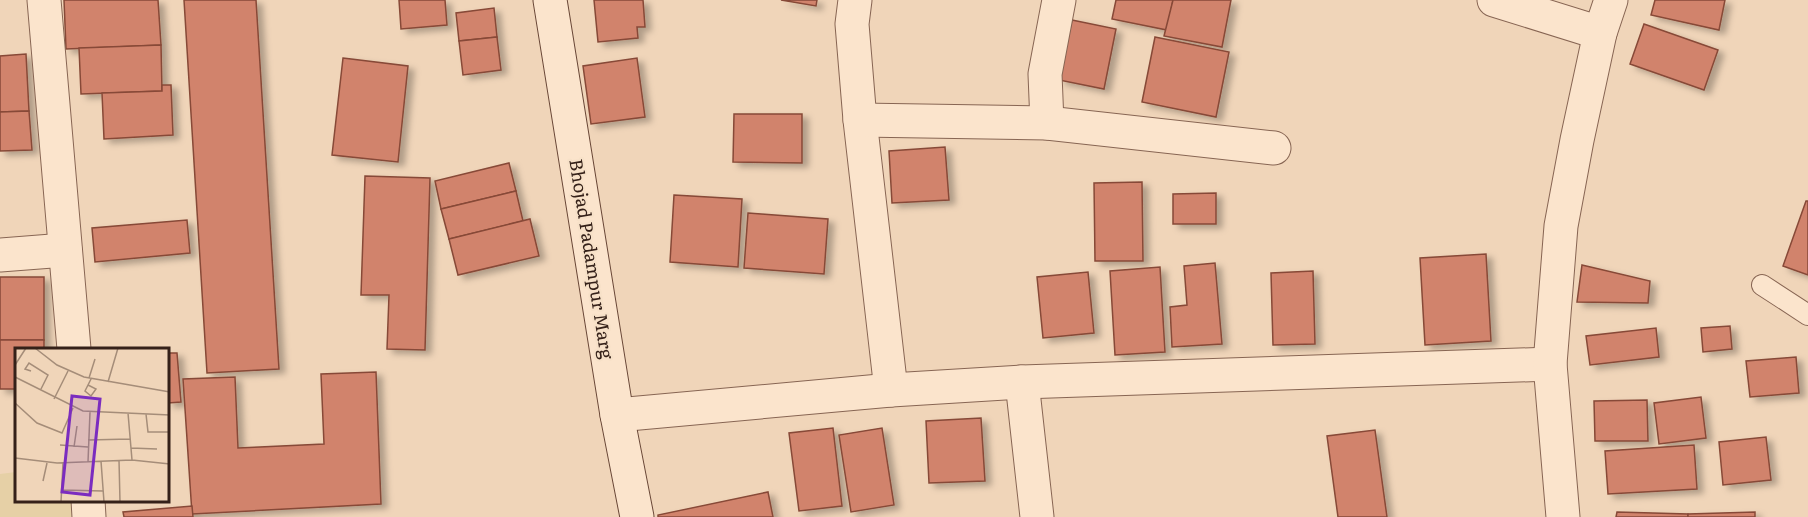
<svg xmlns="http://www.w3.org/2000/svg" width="1808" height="517" viewBox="0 0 1808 517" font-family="Literata,serif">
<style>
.farmland{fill:#e6d0a6}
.building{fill:#d1836c;stroke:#874937;stroke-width:1.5;filter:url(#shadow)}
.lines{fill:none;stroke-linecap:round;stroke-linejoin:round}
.lane-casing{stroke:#876553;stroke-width:22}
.street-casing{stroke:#876553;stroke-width:35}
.secondary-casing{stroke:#684636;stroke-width:35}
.lane{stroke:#fbe4cc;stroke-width:20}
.street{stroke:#fbe4cc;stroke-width:33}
.secondary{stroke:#fbe4cc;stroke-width:33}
.labels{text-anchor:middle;stroke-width:4.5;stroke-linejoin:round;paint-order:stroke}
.street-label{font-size:18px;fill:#352119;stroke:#f7e1c8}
.inset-road{fill:none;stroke:#a58d79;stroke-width:1.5}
.view{fill:#7b2cbf;fill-opacity:0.15;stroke:#7b2cbf;stroke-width:3}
.inset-edge{fill:none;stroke:#352119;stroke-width:3}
</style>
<defs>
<filter id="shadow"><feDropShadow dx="6" dy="4" stdDeviation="3" flood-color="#0004"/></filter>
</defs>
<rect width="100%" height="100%" fill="#f0d5b9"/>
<polygon class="farmland" points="16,472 16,500 77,501 78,517 0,517 0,474"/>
<g class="building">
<polygon points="64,0 158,0 161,45 66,49"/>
<polygon points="184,0 256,0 279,369 207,373"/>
<polygon points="399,0 445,0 447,25 401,29"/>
<polygon points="594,0 643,0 645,27 637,27 638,38 598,42"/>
<polygon points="781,0 817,0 816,6"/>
<polygon points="1116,0 1173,0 1167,30 1112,19"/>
<polygon points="1173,0 1231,0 1222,47 1164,36"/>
<polygon points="1655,0 1725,0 1719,30 1651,15"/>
<polygon points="494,8 497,37 459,41 456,13"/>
<polygon points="1072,20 1116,29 1104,89 1059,80"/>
<polygon points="1644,24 1718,50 1704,90 1630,64"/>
<polygon points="497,37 501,70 463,75 459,41"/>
<polygon points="1155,37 1229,52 1216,117 1142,102"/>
<polygon points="161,45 162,91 81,94 79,48"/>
<polygon points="26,54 29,111 0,112 0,56"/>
<polygon points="343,58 408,66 398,162 332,155"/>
<polygon points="637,58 645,117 591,124 583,66"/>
<polygon points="162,85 171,85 173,135 104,139 102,93 162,91"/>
<polygon points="29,111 32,150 0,151 0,112"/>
<polygon points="734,114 802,114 802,163 733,162"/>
<polygon points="945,147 949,200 892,203 889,151"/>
<polygon points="509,163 516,191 441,209 435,181"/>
<polygon points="365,176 430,178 425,350 387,349 389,295 361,295"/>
<polygon points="1142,182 1143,261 1095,261 1094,183"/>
<polygon points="516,191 523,221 449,239 441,209"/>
<polygon points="1216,193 1216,224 1173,224 1173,194"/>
<polygon points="674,195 742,199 738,267 670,262"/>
<polygon points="1806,201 1808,201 1808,275 1783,266"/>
<polygon points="748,213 828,219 824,274 744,268"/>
<polygon points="530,219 539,256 458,275 449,239"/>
<polygon points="187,220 190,253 95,262 92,228"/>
<polygon points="1486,254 1491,341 1425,345 1420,258"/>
<polygon points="1215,263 1222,344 1172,347 1170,307 1187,305 1184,266"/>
<polygon points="1582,265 1650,281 1648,303 1577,302"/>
<polygon points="1160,267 1165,352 1115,355 1110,271"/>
<polygon points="1313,271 1315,344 1273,345 1271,273"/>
<polygon points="1088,272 1094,333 1043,338 1037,277"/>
<rect x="0" y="277" width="44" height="63"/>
<polygon points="1730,326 1732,349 1703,352 1701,328"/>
<polygon points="1656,328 1659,357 1590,365 1586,336"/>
<polygon points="0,340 44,340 44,349 16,349 16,389 0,389"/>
<polygon points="168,353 177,353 181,402 168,403"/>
<polygon points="1796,357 1799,393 1750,397 1746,361"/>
<polygon points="376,372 381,504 192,514 183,379 235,377 238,448 324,444 321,374"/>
<polygon points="1701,397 1706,438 1659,444 1654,403"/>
<polygon points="1647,400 1648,441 1595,441 1594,401"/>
<polygon points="981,418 985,481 929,483 926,421"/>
<polygon points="833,428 842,506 799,511 789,433"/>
<polygon points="882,428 894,505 851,512 839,435"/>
<polygon points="1375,430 1387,517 1338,517 1327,436"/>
<polygon points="1766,437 1771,480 1723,485 1719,442"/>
<polygon points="1694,445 1697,489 1608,494 1605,451"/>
<polygon points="768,492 773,517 658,517 658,515"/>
<polygon points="192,506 193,517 124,517 123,512"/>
<polygon points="1617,512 1688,514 1688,517 1616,517"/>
<polygon points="1755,512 1755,517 1688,517 1688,514"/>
</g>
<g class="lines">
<defs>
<polyline id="lane" points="1762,285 1808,315"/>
<g id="street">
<polyline points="44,0 74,349"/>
<polyline points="855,0 852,24 860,120 891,390"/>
<polyline points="1494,0 1600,33"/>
<polyline points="860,120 1047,123 1274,148"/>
<polyline points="1047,123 1045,74 1059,0"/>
<polyline points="0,255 65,250"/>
<polyline points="1022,382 1037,517"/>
<polyline points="617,415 891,390 1022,382 1550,364"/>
<polyline points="88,500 89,517"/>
<polyline points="1563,517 1550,364 1561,226 1577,140 1600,33 1611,0"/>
</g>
<polyline id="secondary" points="550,0 617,415 637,517"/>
</defs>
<use href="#lane" class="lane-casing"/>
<use href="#street" class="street-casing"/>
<use href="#secondary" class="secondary-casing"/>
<use href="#lane" class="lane"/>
<use href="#street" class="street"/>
<use href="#secondary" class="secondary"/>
</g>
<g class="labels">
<g class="street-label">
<text transform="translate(591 259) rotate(81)" y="6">Bhojad Padampur Marg</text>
</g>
</g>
<g transform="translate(15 348)">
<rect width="154" height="154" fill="#f0d5b9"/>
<path class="inset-road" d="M20 0 42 17 69 29 155 44M0 17 11 0M16 23 10 21 14 15 33 27 26 41M0 29 68 63 155 67M74 30 80 11M93 34 103 0M73 37 81 41 76 48 70 43 76 31M39 51 53 23M0 55 22 75 47 85 58 60M113 65 117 112M131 66 133 84H155M73 92 115 91M45 97 73 99M59 99 62 78M116 100 142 101M0 110 42 115 117 112 155 116M104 112 105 154M86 113 89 154M73 114 75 64M28 133 32 115M47 142 88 143M46 154 48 115"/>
<path class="view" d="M57 48 85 51 75 147 47 144Z"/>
<rect width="154" height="154" class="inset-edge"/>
</g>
</svg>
